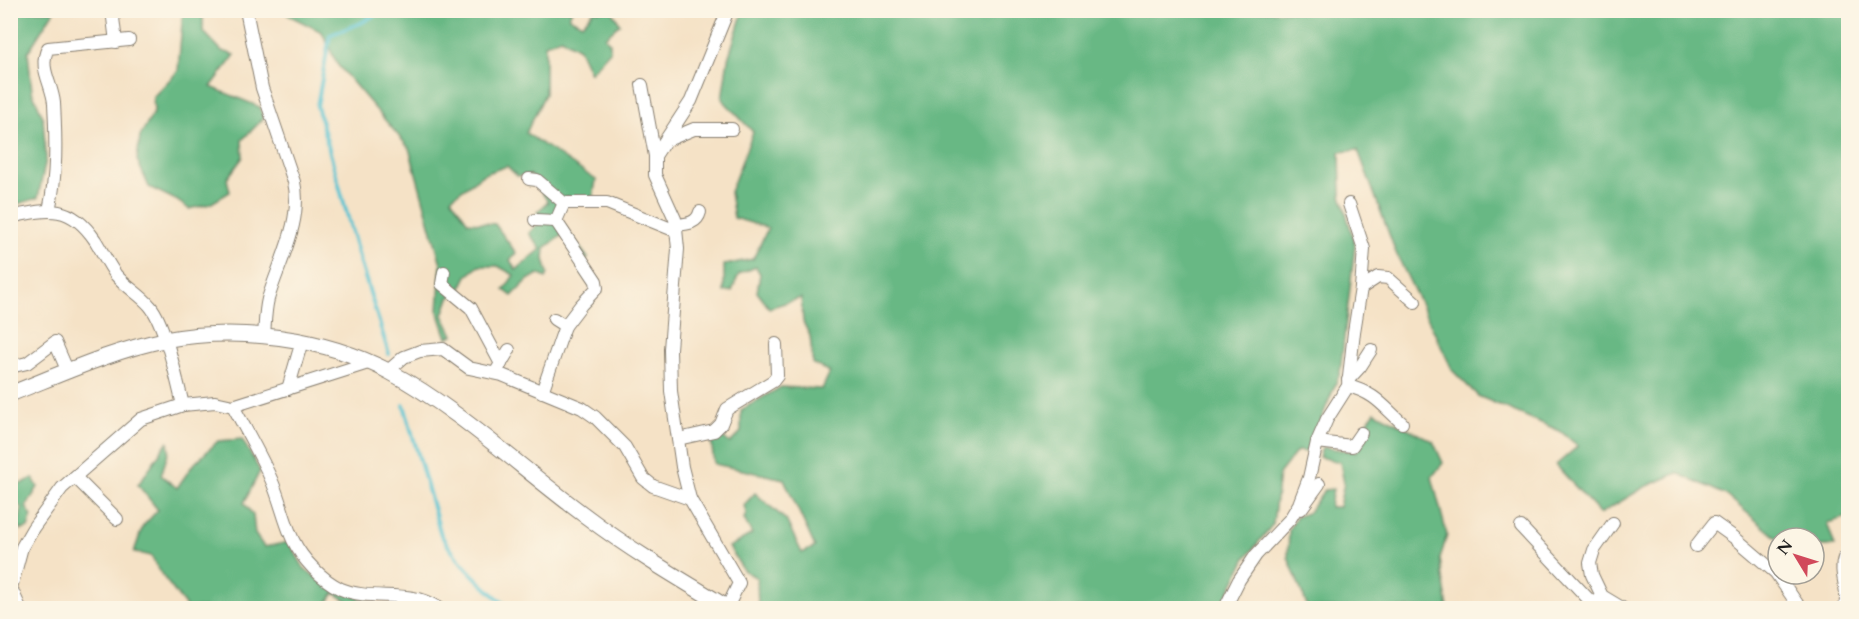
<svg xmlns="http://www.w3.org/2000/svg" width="1859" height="619" viewBox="0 0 1859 619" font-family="Cardo,serif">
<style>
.forest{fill:#68b884;stroke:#426a50;stroke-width:1.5;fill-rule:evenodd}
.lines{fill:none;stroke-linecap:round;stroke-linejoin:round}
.stream{stroke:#57c3d1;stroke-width:4}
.minor-casing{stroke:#887f71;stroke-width:14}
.tertiary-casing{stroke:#887f71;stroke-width:17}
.minor{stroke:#fff;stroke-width:12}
.tertiary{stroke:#fff;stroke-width:15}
</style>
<rect width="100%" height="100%" fill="#fcf5e5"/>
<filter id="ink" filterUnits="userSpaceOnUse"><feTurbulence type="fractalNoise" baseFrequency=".0167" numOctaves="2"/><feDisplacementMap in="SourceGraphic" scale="12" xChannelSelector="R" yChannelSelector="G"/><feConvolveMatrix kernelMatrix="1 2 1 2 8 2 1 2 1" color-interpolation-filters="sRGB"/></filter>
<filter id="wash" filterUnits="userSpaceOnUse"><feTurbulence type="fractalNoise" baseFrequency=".008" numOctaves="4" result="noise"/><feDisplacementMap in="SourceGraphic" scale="24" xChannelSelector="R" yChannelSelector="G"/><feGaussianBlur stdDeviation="1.35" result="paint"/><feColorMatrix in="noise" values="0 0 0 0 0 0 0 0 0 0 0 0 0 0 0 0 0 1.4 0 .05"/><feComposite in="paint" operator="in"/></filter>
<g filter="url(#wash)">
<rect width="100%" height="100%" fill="#f5e2c6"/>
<g class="forest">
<polygon points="11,10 54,11 28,52 32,91 43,117 46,159 38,198 11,206"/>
<path d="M572 10 569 17 582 24 594 11H612L620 24 605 37 610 43V51L590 73 579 49 561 38 545 44V94L526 133 596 180 593 198 563 197 555 216 588 258 586 260 565 233 545 248 544 259 548 274 546 278 538 274 528 280 512 296 504 290 514 275 498 266H479L467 276 460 290 449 298 443 315 453 335 447 338 438 311 441 264 409 148 337 64 322 32 288 15 285 11ZM507 166 517 176 531 175 548 202 537 212 543 219 529 233 541 249 516 270 510 260 516 253 495 224 468 222 451 198 484 174Z"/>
<polygon points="183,11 203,11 203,31 222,51 235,55 211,87 260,107 264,118 242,140 243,157 227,179 230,192 210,204 189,209 176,200 149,187 137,160 140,136 154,112 153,97 178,71"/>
<polygon points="743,11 1848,11 1848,517 1827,523 1835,546 1814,546 1814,538 1778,538 1778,539 1726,495 1677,473 1643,488 1600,514 1556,465 1578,446 1560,431 1478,396 1453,371 1396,253 1358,150 1340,152 1341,195 1355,245 1340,373 1308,452 1297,451 1279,474 1273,524 1246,558 1221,608 761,608 758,607 757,578 743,570 729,547 752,534 744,519 746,513 744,505 755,493 786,520 802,553 815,547 784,479 714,464 711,439 719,434 730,443 741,432 741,410 781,387 822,389 830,372 813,364 810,336 803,322 801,298 769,308 757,292 760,274 756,267 739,274 732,291 724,292 724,265 753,259 768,228 734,218 730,192 753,132 722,99 728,59"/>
<polygon points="1375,412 1433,441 1443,463 1432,477 1447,535 1440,559 1448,608 1308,608 1288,557 1289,529 1296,517 1309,512 1324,490 1333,489 1330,507 1339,507 1344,483 1340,462 1319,457 1322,447 1356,452 1367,437 1364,426"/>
<polygon points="242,439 260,471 244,503 253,515 255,534 264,547 289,542 304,568 327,586 376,604 374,608 360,608 334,593 324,608 187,608 162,575 151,556 134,552 143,526 158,510 138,485 168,441 169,451 161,475 177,488 192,466 218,441"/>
<polygon points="10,478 21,484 33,478 38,487 26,507 32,516 28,528 21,530 18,525 22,508 11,499"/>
</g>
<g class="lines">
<g class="stream">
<polyline points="383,10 361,23 330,35 317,106 360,261 389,354"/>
<path d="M404 405 441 535C459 564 483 586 509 608"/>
</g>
</g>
</g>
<g filter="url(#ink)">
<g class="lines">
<defs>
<g id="minor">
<polyline points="112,10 116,42"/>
<path d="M246 10 262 88 294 182C303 221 279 262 268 299 265 311 265 324 264 336"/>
<polyline points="642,85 655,156"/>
<polyline points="665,141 694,129 732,129"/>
<polyline points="529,179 537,180 564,203"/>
<path d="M49 211C57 174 56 140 54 103 52 83 38 68 48 48L129 40"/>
<path d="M10 217C48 209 70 203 95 240 102 251 108 264 116 275 126 287 140 294 150 306 165 323 177 381 183 405"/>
<polyline points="535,220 556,221"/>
<path d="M675 225C686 224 697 224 700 212"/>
<polyline points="444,272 442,284 471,308 501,364"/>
<polyline points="1361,288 1378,277 1388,278 1415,302"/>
<polyline points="565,326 581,305 597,288 596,281 556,221 564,203 607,203 676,231"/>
<polyline points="10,367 27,363 55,342 68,372"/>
<polyline points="497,370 509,350"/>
<polyline points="388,371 404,357 420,351 443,349 469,368 502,375 582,408 595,417 625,447 643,478 653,486 690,499 739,583 727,608"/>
<polyline points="1348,380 1360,367 1371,350"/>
<path d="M1348 386C1375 393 1382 405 1402 423"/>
<polyline points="288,389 302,341"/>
<polyline points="542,392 565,326 554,319"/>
<polyline points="233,406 368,363"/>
<polyline points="678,439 714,431 721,424 727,409 773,381 777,376 776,344"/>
<polyline points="1317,442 1352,446 1361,433"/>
<polyline points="75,477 117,519"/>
<polyline points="690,499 682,467 671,391 670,349 678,249 675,219 655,175 655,156 691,101 728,10"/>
<polyline points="1301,509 1319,484"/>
<polyline points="1613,523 1594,550 1590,563 1592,575 1602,596 1622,608"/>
<polyline points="1521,527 1593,604 1602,596"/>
<polyline points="1696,546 1714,523 1735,538 1776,573 1800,608"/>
<path d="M20 608 11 588 22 547 33 528 62 488 141 419 183 405 215 402 233 406C246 430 260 454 271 479 280 499 284 521 293 540 302 559 322 580 341 589 372 602 410 588 439 608"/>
<polyline points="1225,608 1239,580 1256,555 1290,519 1299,504 1309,478 1317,442 1327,419 1348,386 1354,332 1361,288 1364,249 1349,204"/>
<path d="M1844 608C1851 592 1838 574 1844 558L1848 557"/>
</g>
<path id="tertiary" d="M10 394C61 374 111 351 164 340 238 326 324 337 390 372 459 409 523 470 587 517 632 551 680 579 728 608"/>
</defs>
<use href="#minor" class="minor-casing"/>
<use href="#tertiary" class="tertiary-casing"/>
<use href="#minor" class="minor"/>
<use href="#tertiary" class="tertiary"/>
</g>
</g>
<rect width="1859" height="619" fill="none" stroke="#fcf5e5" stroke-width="36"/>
<g transform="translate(1796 556) rotate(308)"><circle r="28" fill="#fcf5e5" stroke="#a29e95" stroke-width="1.5"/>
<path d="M0-4.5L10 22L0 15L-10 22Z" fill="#d1495b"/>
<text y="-9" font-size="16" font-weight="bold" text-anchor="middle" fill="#1c1c1c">N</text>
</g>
</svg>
